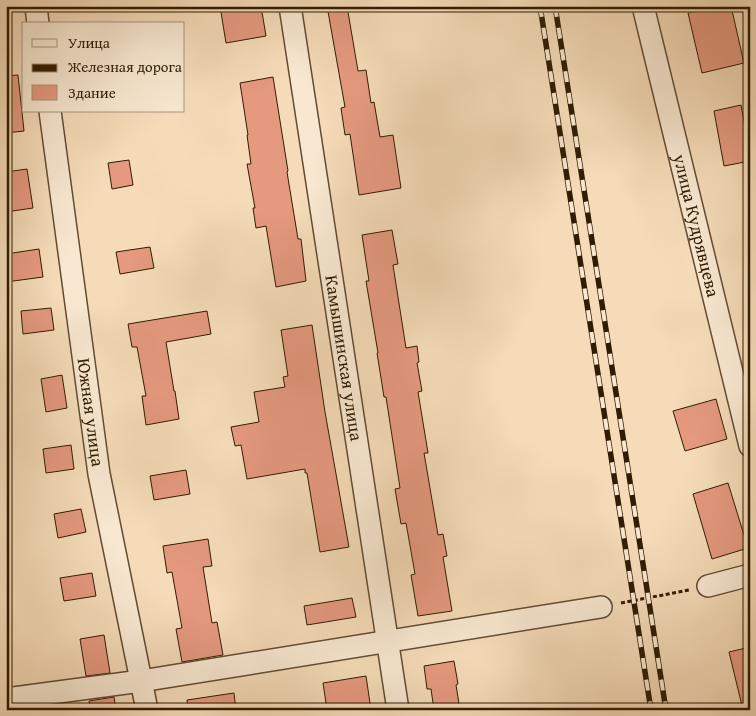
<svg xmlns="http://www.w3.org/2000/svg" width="756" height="716" viewBox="0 0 756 716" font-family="'Gentium Book Plus',serif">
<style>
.building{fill:#e5997f;stroke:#311c02}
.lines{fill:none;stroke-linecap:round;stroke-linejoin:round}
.minor-casing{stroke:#624c30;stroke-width:24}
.path{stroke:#311c02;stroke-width:3;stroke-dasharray:4 2.5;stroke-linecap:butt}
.minor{stroke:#f8e8d1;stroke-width:21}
.rail-casing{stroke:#311c02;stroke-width:5.5}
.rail{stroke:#f8e8d1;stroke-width:4;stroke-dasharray:11;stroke-linecap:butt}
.labels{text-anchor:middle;stroke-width:5;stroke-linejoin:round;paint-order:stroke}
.street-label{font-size:18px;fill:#311c02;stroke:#f8e8d1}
</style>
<rect width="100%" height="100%" fill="#f5dbb8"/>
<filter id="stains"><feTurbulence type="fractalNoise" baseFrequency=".004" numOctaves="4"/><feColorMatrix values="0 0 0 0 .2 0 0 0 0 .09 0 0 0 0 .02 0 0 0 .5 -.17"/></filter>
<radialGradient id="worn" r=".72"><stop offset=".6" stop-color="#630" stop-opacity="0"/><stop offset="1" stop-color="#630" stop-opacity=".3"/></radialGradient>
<g class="building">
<polygon points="220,6 261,6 266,36 226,43"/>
<polygon points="327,6 347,6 358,71 366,70 371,103 374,102 380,137 393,135 401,188 359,195 350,134 345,135 341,108 345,107"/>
<polygon points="718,6 731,6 744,63 702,73 688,13"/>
<polygon points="18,75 24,131 6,133 6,76"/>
<polygon points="273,77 288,171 287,172 298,239 301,239 306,281 276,287 266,226 256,228 253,208 255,208 247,164 251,164 247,135 248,135 240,83"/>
<polygon points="741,105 750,154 750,161 724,166 714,111"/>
<polygon points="129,160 133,185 112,189 108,163"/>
<polygon points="27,169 33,208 6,212 6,172"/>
<polygon points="392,230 398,264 393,265 406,348 417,346 419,362 417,363 422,391 418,392 428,453 424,453 438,535 443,534 447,556 443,557 452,611 418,616 411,575 415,574 406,523 401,524 395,489 400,488 386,397 384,397 377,353 378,353 366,281 369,281 362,235"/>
<polygon points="150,247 154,268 120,274 116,252"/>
<polygon points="39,249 43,277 6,282 6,254"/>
<polygon points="51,308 54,330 23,334 21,311"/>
<polygon points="207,311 211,334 166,342 174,391 175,391 179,419 146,425 142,396 146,396 137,347 132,347 128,324"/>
<polygon points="312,325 325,412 349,547 320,552 307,473 305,473 305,469 247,479 241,445 235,446 231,427 259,422 254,392 285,387 283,377 288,376 281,330"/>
<polygon points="62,375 67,408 46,412 41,379"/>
<polygon points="716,399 727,439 685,451 673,411"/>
<polygon points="71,445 74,469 46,473 43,449"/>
<polygon points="186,470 190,494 154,500 150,476"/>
<polygon points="728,483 748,548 712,559 693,494"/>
<polygon points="81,509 86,532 58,538 54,514"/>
<polygon points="208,539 212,566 203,567 212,623 217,622 223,655 182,662 176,629 182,628 172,572 167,573 163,546"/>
<polygon points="92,573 96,596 64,601 60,578"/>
<polygon points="352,598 356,617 307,625 304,606"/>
<polygon points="104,635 110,673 86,676 80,639"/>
<polygon points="750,647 750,710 743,710 729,652"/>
<polygon points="454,661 458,684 456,685 460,710 434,710 431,689 427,689 424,666"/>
<polygon points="366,676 371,710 327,710 323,683"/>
<polygon points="234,693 236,710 188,710 187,700"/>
<polygon points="114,697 116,710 91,710 89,701"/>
</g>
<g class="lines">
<defs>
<g id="minor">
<polyline points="36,6 38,24"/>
<path id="s1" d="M290 6 398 710"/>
<path id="s2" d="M643 6 750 446"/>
<path id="s3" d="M50 111 99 474 147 710"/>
<polyline points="708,586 750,575"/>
<polyline points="6,699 141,681 601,607"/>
</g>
</defs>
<use href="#minor" class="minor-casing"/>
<polyline class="path" points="621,603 689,590"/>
<use href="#minor" class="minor"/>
<defs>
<g id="rail">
<polyline points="540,6 651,710"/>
<polyline points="555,6 666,710"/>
</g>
</defs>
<use href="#rail" class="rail-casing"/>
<use href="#rail" class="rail"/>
</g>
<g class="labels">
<g class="street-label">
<text dy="6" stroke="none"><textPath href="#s2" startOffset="226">улица Кудрявцева</textPath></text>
<text dy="6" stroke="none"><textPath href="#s1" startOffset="356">Камышинская улица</textPath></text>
<text dy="6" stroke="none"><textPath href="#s3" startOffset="304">Южная улица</textPath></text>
</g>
</g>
<rect width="756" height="716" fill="none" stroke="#f5dbb8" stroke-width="25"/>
<rect x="8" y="8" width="741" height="701" fill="none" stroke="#311c02" stroke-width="2.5"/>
<rect x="12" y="12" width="731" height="691" fill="none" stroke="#311c02"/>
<rect x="22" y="22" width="162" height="90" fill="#f8e8d1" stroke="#a8967e"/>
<rect x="32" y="39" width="25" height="8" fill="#f8e8d1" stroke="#a8967e"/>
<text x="68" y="48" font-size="15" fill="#311c02">Улица</text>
<rect x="32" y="64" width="25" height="8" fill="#311c02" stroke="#a8967e"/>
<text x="68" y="72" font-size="15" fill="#311c02">Железная дорога</text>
<rect x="32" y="85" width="25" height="15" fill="#e5997f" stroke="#a8967e"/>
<text x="68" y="98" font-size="15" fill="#311c02">Здание</text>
<rect width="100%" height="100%" filter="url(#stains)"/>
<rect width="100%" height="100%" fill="url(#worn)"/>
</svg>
